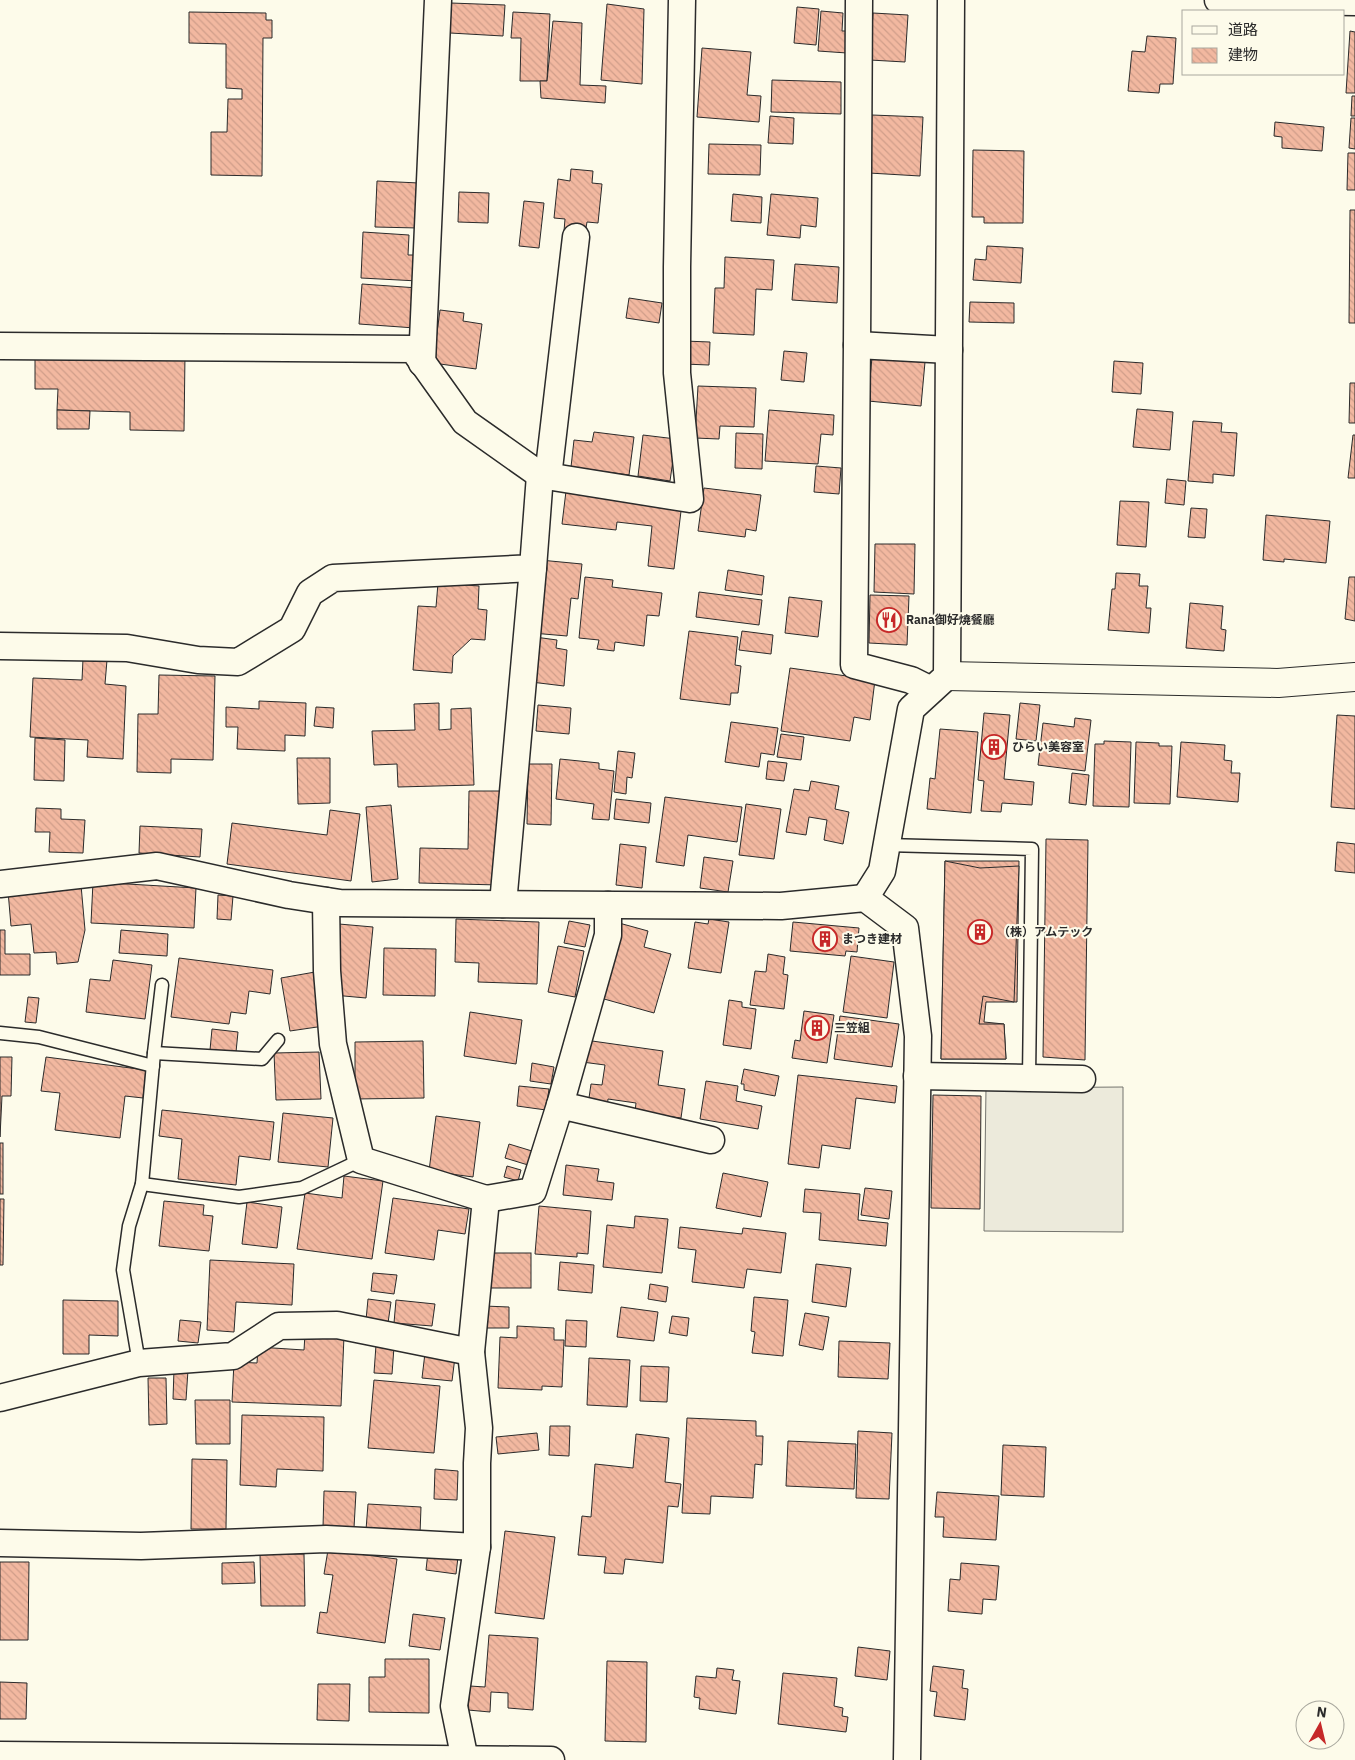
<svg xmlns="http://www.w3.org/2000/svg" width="1355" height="1760" viewBox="0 0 1355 1760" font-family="'IBM Plex Sans','Noto Sans JP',sans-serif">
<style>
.parking{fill:#eceadb;stroke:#74746e}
.building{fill:url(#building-back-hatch);stroke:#2b2b2b}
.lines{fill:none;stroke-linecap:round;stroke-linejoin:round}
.lane-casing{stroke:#2b2b2b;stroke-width:15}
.street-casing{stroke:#2b2b2b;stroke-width:29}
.secondary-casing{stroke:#2b2b2b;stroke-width:30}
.lane{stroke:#fdfbea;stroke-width:12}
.street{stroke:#fdfbea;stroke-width:26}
.secondary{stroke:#fdfbea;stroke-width:28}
.labels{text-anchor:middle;stroke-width:4;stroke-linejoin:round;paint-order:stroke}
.poi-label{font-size:12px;font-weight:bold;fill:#2b2b2b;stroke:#fdfbea;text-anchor:start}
</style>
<defs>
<pattern id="building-back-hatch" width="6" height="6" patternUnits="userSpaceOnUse" patternTransform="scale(1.25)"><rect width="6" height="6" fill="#f2b8a0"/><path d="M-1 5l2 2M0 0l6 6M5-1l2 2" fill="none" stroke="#d09e8a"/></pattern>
</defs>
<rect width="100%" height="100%" fill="#fdfbea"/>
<polygon class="parking" points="1123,1087 1123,1232 984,1231 986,1088"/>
<g class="building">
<polygon points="451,3 505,5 503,36 450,33"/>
<polygon points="607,4 644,9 642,84 601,80"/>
<polygon points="797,7 819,9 816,45 794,43"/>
<polygon points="821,11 843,13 842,31 848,31 847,53 818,51"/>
<polygon points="189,12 266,13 266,20 272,20 272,38 263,38 262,176 211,175 211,132 227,132 228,99 242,99 242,89 226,88 226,44 189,43"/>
<polygon points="513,12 550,14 547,81 520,81 521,38 511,38"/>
<polygon points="873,13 908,15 905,62 870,60"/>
<polygon points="553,21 582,23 580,85 606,86 605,103 541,98 540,81 547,81"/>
<polygon points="1350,31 1355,32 1355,93 1346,93"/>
<polygon points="1147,36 1176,38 1173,84 1160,84 1159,93 1128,91 1132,51 1145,52"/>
<polygon points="702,48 751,52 747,95 761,96 759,122 697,117"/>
<polygon points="772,80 841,82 841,114 771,112"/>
<polygon points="1352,96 1355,96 1355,116 1351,116"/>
<polygon points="872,115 923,117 920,176 869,173"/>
<polygon points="770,116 794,118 793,144 768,143"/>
<polygon points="1351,118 1355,118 1355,149 1349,148"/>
<polygon points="1275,122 1324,127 1322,151 1282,148 1282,137 1274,136"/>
<polygon points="709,144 761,145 760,175 708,174"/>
<polygon points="973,150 1024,151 1023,223 984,223 984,217 972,217"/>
<polygon points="1348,153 1355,153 1355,190 1347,190"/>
<polygon points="571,169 593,171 592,183 602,184 598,223 587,222 585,234 564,231 565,219 554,218 558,179 570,181"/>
<polygon points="377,181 419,183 418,228 375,227"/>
<polygon points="459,192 489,193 488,223 458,222"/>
<polygon points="733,194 762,197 761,223 731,221"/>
<polygon points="771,194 818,198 816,227 801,225 800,238 767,235"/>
<polygon points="524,201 544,203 539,248 519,246"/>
<polygon points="1350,210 1355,210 1355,323 1349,323"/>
<polygon points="363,232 409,235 408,255 419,255 418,281 361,278"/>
<polygon points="987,246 1023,248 1021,283 973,280 975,259 986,260"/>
<polygon points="725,257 774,260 772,290 756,289 754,335 713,333 715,288 724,288"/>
<polygon points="795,264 839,267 837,303 792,300"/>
<polygon points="362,284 418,288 415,328 359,324"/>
<polygon points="629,298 662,303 659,323 626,318"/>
<polygon points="970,302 1014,303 1014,323 969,322"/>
<polygon points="440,310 464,313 463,321 482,324 476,369 433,363"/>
<polygon points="684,341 710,342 709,365 683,364"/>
<polygon points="784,351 807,353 804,382 781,380"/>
<polygon points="35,353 185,355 184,431 130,430 130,412 57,410 58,389 35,389"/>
<polygon points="872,357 925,362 921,406 868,401"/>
<polygon points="1114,361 1143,363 1141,394 1112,392"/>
<polygon points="1350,383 1355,383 1355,423 1349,423"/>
<polygon points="698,386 756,388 754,427 720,426 719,439 695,438"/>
<polygon points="1137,409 1173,412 1170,450 1133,447"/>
<polygon points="57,410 90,411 89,429 57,429"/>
<polygon points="769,410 834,415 833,435 821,434 818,464 765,461"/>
<polygon points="1193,421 1222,423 1221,432 1237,433 1234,476 1213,474 1213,483 1188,481"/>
<polygon points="594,432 634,437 629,475 571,467 574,440 592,442"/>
<polygon points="736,433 763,434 762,469 735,468"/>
<polygon points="643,435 676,439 670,481 638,476"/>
<polygon points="1353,435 1355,435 1355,478 1348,478"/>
<polygon points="816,466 841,468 839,494 814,492"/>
<polygon points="1167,479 1186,481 1184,505 1165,503"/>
<polygon points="567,483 682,503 674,569 648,566 652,526 617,522 616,530 562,524"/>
<polygon points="704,488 761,495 756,531 746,529 745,537 698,531"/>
<polygon points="1120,501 1149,502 1146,547 1117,545"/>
<polygon points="1191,508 1207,509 1205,538 1188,537"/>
<polygon points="1266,515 1330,521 1326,563 1284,559 1284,562 1263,560"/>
<polygon points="875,544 915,544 914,594 874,592"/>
<polygon points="540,560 582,564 578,599 571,598 567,636 532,633"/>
<polygon points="728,570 764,576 762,595 725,590"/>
<polygon points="1116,573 1140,574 1139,586 1148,586 1146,608 1151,608 1149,633 1108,630 1112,589 1115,589"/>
<polygon points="585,577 613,580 612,587 662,593 659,616 647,615 644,646 615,642 614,651 597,649 599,640 579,638"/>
<polygon points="1349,577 1355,577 1355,621 1345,619"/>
<polygon points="438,583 479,586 478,609 487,610 485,640 471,639 453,656 452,673 413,670 418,606 436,607"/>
<polygon points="699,592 762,600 759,625 696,617"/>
<polygon points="870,595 909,596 907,645 869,643"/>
<polygon points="789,597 822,601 818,637 785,633"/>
<polygon points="1190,603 1223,606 1221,629 1226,630 1224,651 1186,648"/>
<polygon points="689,631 738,637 735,665 741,666 738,693 731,693 730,705 680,699"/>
<polygon points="742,631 773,635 771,654 739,650"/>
<polygon points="535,637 557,640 556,648 567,650 564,686 531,682"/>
<polygon points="83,659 107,660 105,684 126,686 123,759 87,757 88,740 30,737 33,678 82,680"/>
<polygon points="790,668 875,680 870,720 854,717 850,741 781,731"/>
<polygon points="159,675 215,676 213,760 171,759 171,773 137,772 138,714 158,714"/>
<polygon points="259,701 306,703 305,736 285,735 285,751 237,749 238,727 226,727 226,707 259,709"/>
<polygon points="439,703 439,730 451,729 451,709 471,708 474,785 398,787 397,764 374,765 372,731 415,730 414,704"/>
<polygon points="1020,703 1040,705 1036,741 1016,739"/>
<polygon points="538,705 571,708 569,734 536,731"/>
<polygon points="316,707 334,708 333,728 314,726"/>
<polygon points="984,713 1010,715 1004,779 1034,782 1032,805 1002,803 1001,812 981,811 984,781 978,780"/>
<polygon points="1337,715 1355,716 1355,809 1331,807"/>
<polygon points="1075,718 1091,720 1085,771 1038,765 1043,723 1074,727"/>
<polygon points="731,722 778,728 774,755 761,753 759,767 725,762"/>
<polygon points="940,729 978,732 971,813 927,809 930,778 935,779"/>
<polygon points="781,734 804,737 801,760 777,757"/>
<polygon points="35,738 65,740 64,781 34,780"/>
<polygon points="1104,741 1131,742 1129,807 1093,806 1095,744 1104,744"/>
<polygon points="1136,742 1159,743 1159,746 1172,746 1170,804 1134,803"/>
<polygon points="1181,742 1225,745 1224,760 1232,761 1231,773 1240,773 1238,802 1177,797"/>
<polygon points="618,751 635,753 632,778 627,777 626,794 614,792"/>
<polygon points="297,758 330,758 330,803 298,804"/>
<polygon points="560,759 599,763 599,769 614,771 609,820 592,819 594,804 556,799"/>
<polygon points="768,761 787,763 784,781 766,779"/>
<polygon points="528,764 552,764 551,825 527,824"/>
<polygon points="1072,773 1089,775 1086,805 1069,803"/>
<polygon points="811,781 839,786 835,809 849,812 843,844 824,840 827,820 809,817 806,835 786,832 794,789 809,791"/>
<polygon points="469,791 501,791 499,885 419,883 420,848 468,849"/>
<polygon points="665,797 742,807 737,842 688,835 684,866 656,862"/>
<polygon points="616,799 651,803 649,823 614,819"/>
<polygon points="746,804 781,809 774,859 739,855"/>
<polygon points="391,805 398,879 372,882 366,807"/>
<polygon points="36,808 61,809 61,819 85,820 83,853 49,852 50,832 35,832"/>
<polygon points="330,810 360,814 351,881 227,864 232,823 327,835"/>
<polygon points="140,826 202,829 200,857 139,853"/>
<polygon points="1046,839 1088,840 1085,1060 1043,1057"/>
<polygon points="1337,842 1355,844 1355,873 1335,871"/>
<polygon points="620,844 646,847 642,888 616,885"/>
<polygon points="704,857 733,861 728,892 700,888"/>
<polygon points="945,861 1019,861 1017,1002 986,1002 984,1022 1004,1024 1006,1059 941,1059"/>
<polygon points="945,861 980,868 1019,866 1014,1002 983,996 979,1024 1004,1024 1006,1059 941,1059"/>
<polygon points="93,882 196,888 194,928 91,923"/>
<polygon points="81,885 85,930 78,962 57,964 56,952 34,953 31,924 11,926 8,891"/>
<polygon points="218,895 233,896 231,920 217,919"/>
<polygon points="456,919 539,922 537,984 478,982 479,963 455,962"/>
<polygon points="709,919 729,922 721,973 688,968 695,922 708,924"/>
<polygon points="569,921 590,925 585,947 564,943"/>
<polygon points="793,922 859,928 857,952 846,951 845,956 790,951"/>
<polygon points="619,923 648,931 644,947 671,954 654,1013 597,997"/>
<polygon points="339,924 373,927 366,998 333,995"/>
<polygon points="0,930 5,930 5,954 30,954 30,975 0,975"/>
<polygon points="121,930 168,934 167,956 119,953"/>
<polygon points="558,946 584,951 575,997 548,992"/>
<polygon points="384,948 436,949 435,996 383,995"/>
<polygon points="768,954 785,957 783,974 788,975 784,1009 750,1005 755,971 766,972"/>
<polygon points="851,956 894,962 887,1018 843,1012"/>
<polygon points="179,958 273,970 270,994 249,991 246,1014 231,1012 229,1024 171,1017"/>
<polygon points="113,960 152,965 145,1019 86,1012 90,979 110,981"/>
<polygon points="315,972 324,1026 290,1031 281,978"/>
<polygon points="28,997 39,998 36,1023 25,1022"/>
<polygon points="729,1000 742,1002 742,1007 756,1009 751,1049 723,1045"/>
<polygon points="804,1011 834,1015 827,1063 792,1058 795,1040 800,1041"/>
<polygon points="470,1012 522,1020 516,1064 464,1056"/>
<polygon points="840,1016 899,1024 892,1067 834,1059"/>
<polygon points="212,1029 238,1032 236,1052 210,1050"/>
<polygon points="585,1040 663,1051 658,1085 685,1089 681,1118 635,1112 636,1103 608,1099 607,1108 588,1105 591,1084 602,1085 605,1065 582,1062"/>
<polygon points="423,1041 424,1098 355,1099 355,1042"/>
<polygon points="319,1052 321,1099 276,1100 274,1053"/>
<polygon points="0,1057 12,1057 11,1096 2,1096 0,1137"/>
<polygon points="46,1057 146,1070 143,1098 125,1096 120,1138 55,1130 60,1093 41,1091"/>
<polygon points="532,1063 554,1067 551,1084 530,1081"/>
<polygon points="744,1069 779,1076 775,1096 744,1090 744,1084 741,1084"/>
<polygon points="798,1075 897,1086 895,1103 856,1098 850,1149 822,1145 819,1168 788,1164"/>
<polygon points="706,1081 738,1086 736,1101 762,1106 758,1129 700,1119"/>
<polygon points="519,1086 549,1089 546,1110 517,1106"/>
<polygon points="933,1095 981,1096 980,1209 931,1208"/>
<polygon points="162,1110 274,1122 270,1160 239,1156 236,1185 178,1179 182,1139 159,1136"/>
<polygon points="283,1113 333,1118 328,1167 278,1162"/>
<polygon points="436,1116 480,1122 473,1177 429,1171"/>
<rect x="0" y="1143" width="3" height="51"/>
<polygon points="509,1144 532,1151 528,1165 505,1158"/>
<polygon points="566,1165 599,1169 597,1181 614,1183 612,1200 563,1195"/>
<polygon points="507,1166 521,1170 518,1181 504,1177"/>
<polygon points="723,1173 768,1182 761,1217 716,1208"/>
<polygon points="344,1176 383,1181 372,1259 297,1249 305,1193 342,1198"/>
<polygon points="865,1188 892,1191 889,1219 861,1215"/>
<polygon points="805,1189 860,1194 858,1220 888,1223 886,1246 819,1240 821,1213 803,1212"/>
<polygon points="393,1198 469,1209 465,1234 438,1230 434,1260 385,1253"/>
<polygon points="0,1199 4,1199 3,1265 0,1265"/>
<polygon points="164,1201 204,1205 203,1215 213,1216 209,1251 159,1246"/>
<polygon points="247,1202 282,1207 277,1248 242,1244"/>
<polygon points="539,1206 591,1211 588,1254 577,1253 577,1257 535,1254"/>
<polygon points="635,1216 668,1219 662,1273 603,1267 607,1225 634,1228"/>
<polygon points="680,1227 742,1234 743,1228 786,1233 781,1273 747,1269 744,1288 692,1282 696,1250 678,1248"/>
<rect x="489" y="1253" width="42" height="35"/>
<polygon points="210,1260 294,1264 292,1305 236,1302 234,1332 207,1330"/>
<polygon points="560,1262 594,1265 592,1293 558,1290"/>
<polygon points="816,1264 851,1268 846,1307 812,1302"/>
<polygon points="373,1273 397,1275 394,1294 371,1291"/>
<polygon points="650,1284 668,1287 666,1302 648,1299"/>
<polygon points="754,1297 788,1300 783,1356 752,1353 755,1332 751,1331"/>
<polygon points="368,1299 391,1302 388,1323 366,1320"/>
<polygon points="63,1300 118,1301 118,1336 89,1335 89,1354 63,1354"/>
<polygon points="396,1300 435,1304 432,1326 394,1323"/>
<polygon points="484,1306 509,1307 509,1328 483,1328"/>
<polygon points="621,1307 658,1312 654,1341 617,1337"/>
<polygon points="805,1313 829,1317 823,1350 799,1345"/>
<polygon points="672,1316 689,1318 687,1336 669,1333"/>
<polygon points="180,1320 201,1322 198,1343 178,1341"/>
<polygon points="566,1320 587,1321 586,1347 565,1346"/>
<polygon points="517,1326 554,1328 554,1340 564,1340 562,1387 542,1386 542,1390 498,1388 500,1337 517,1338"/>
<polygon points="305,1334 344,1336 341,1406 232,1402 234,1362 257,1363 258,1347 304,1350"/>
<polygon points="839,1341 890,1343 888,1379 838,1377"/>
<polygon points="376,1345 394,1347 392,1374 374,1373"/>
<polygon points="425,1353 455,1357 452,1381 422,1378"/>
<polygon points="589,1358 630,1360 627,1407 587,1405"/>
<polygon points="641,1366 669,1367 667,1402 640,1401"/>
<polygon points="174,1370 188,1370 186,1400 173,1399"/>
<polygon points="148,1378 166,1378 167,1424 149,1425"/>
<polygon points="374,1380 440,1386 434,1453 368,1448"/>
<polygon points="195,1400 230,1400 230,1444 196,1444"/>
<polygon points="242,1415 324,1417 323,1471 277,1469 276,1487 240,1485"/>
<polygon points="687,1418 756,1421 756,1436 763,1436 762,1465 755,1464 753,1498 711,1496 710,1514 682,1513"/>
<polygon points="550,1426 570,1426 569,1456 549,1455"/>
<polygon points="858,1431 892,1433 889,1499 856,1498"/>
<polygon points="537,1433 539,1450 498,1454 496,1437"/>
<polygon points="636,1434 669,1438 665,1482 681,1484 678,1507 668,1506 663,1563 625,1559 623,1574 604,1573 606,1557 578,1555 582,1516 591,1517 595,1464 633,1468"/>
<polygon points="788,1441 856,1444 854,1489 786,1486"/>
<polygon points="1003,1445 1046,1447 1044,1497 1001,1495"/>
<polygon points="192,1459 227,1460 226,1529 191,1529"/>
<polygon points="435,1469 458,1471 457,1500 434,1499"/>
<polygon points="324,1491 356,1492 354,1528 323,1527"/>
<polygon points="937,1492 999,1496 996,1540 943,1537 944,1517 935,1517"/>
<polygon points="368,1504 421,1507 420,1534 366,1530"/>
<polygon points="505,1531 555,1537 544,1619 495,1613"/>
<polygon points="328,1550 397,1559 385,1643 317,1633 320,1612 327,1613 333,1575 324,1574"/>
<polygon points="428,1552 458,1557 456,1574 426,1570"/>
<polygon points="260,1554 304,1554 305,1606 261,1606"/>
<polygon points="0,1562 29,1562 28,1640 0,1640"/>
<polygon points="254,1562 255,1583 222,1584 222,1563"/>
<polygon points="961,1563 999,1566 996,1600 983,1599 982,1614 948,1611 950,1579 960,1580"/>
<polygon points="413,1614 445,1618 440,1650 409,1646"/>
<polygon points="489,1635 538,1638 533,1710 508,1708 508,1693 491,1692 490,1712 468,1710 470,1686 485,1687"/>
<polygon points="858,1647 890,1651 887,1680 855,1676"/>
<polygon points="385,1659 429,1659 429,1713 369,1712 369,1677 385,1677"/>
<polygon points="607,1661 647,1662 646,1742 605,1741"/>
<polygon points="933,1666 964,1670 962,1688 968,1689 965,1720 934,1716 937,1692 930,1691"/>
<polygon points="717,1668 734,1670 732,1680 740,1681 736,1714 699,1709 700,1698 694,1697 696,1676 716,1678"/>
<polygon points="783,1673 837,1678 834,1706 843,1708 842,1716 848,1717 846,1732 778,1724"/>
<polygon points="0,1682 27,1683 26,1719 0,1719"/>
<polygon points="318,1684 350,1684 349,1721 317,1720"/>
</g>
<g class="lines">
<defs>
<g id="lane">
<polyline points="886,845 1032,849 1029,1078"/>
<polyline points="0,1033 39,1037 153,1066"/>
<polyline points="154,1053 262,1059 278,1040"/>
<polyline points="142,1184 154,1053 162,985"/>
<polyline points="139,1363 123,1270 129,1226 142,1184 239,1197 302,1188 361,1160"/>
</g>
<g id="street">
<polyline points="1218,0 1355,2"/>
<polyline points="857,345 859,0"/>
<polyline points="0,346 413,349 465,422 540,475"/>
<polyline points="422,363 438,0"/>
<polyline points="548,477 576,237"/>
<polyline points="0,646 127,648 198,660 238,662 292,629 310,593 333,578 533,568 540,475 690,499 677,373 677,267 682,0"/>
<polyline points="931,690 911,680 854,665 857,345 949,350"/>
<polyline points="0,884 157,866 289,895 340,903 781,906 865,898 905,928 918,1036 907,1760"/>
<polyline points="865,898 882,871 911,709 947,676 951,0"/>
<polyline points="326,901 327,971 333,1044 361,1160 486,1199 471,1352 479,1428 477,1463 477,1547 454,1706 465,1760"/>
<polyline points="503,904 533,568"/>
<polyline points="917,1076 1082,1079"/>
<polyline points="560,1105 608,935 608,905"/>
<polyline points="486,1199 533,1191 560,1105 711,1140"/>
<polyline points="0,1398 139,1363 233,1356 279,1326 337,1325 471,1352"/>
<polyline points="0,1543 141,1546 326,1539 477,1547"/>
<polyline points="0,1755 551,1760"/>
</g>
<polyline id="secondary" points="947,676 1278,683 1355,677"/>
</defs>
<use href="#lane" class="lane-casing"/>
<use href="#street" class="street-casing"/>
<use href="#secondary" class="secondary-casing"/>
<use href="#lane" class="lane"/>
<use href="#street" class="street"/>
<use href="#secondary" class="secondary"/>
</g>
<defs>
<symbol id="restaurant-ring" viewBox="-11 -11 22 22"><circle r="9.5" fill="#fdfbea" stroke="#c62828" stroke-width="1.5"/><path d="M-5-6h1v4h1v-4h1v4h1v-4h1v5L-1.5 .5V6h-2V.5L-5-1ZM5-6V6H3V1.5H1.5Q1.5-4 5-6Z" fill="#c62828"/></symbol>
<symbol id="building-ring" viewBox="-11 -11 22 22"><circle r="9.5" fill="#fdfbea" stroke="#c62828" stroke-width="1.5"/><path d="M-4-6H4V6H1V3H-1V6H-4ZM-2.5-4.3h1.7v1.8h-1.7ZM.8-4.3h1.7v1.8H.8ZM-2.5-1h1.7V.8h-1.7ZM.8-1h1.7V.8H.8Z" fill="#c62828"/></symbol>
</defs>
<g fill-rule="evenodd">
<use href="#restaurant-ring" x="875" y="606" width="28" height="28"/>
<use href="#building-ring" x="980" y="733" width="28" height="28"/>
<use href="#building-ring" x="966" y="918" width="28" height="28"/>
<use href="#building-ring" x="811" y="925" width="28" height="28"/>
<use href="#building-ring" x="803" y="1014" width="28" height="28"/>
</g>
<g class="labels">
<g class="poi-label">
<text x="906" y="624">Rana御好燒餐廳</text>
<text x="1012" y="751">ひらい美容室</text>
<text x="998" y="936">（株）アムテック</text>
<text x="842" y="943">まつき建材</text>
<text x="834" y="1032">三笠組</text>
</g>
</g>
<rect x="1182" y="10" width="162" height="65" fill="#fdfbea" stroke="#a9a89e"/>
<rect x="1192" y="26" width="25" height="8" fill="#fdfbea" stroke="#a9a89e"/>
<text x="1228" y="35" font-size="15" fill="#2b2b2b">道路</text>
<rect x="1192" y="48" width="25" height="15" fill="url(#building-back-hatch)" stroke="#a9a89e"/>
<text x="1228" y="60" font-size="15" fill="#2b2b2b">建物</text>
<g transform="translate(1320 1725) rotate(8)"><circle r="24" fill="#fdfbea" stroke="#a9a89e"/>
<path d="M0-4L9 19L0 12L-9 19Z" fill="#c62828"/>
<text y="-8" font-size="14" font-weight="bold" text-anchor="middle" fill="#2b2b2b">N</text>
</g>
</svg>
